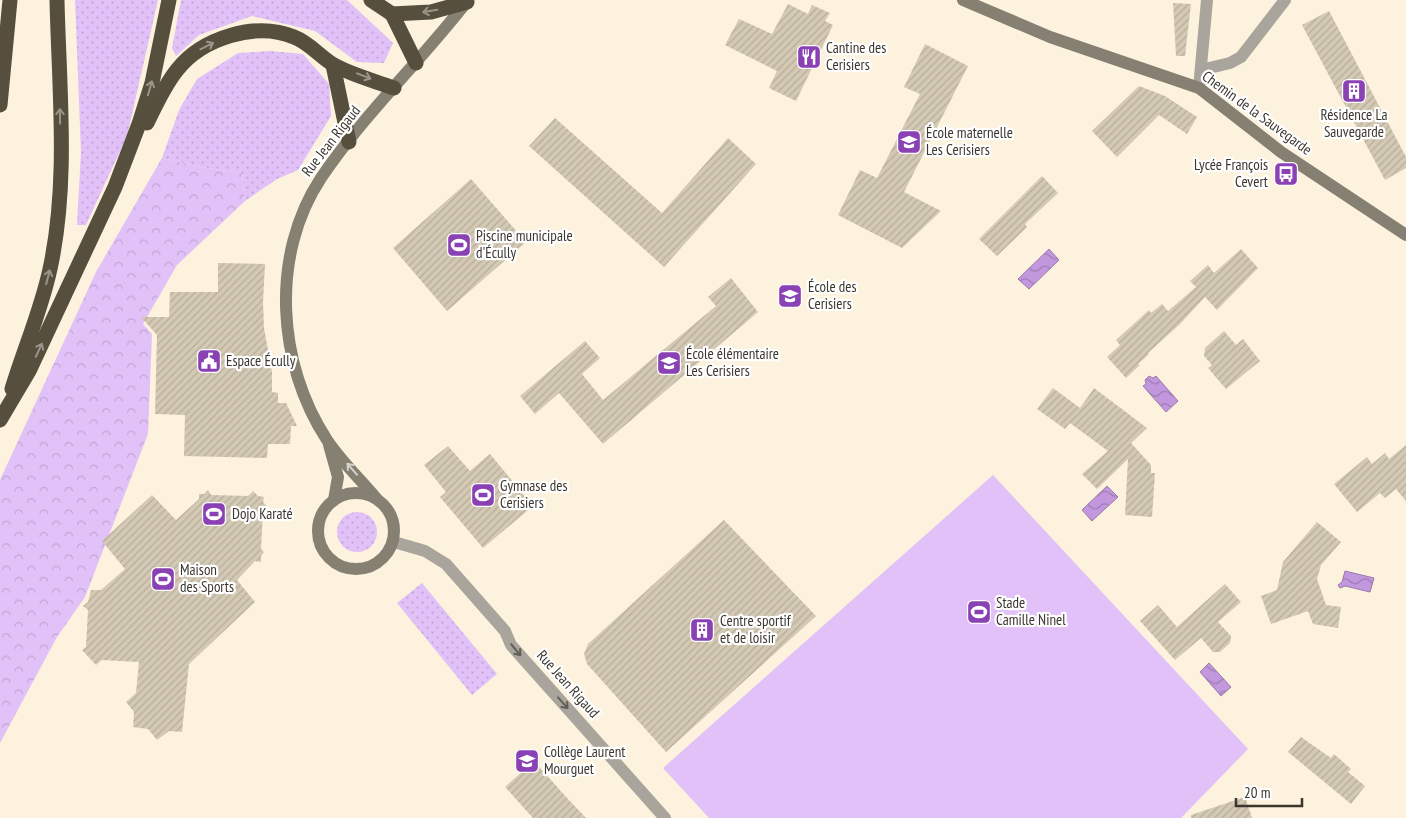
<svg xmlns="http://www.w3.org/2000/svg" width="1406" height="818" viewBox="0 0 1406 818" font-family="'PT Sans Narrow',sans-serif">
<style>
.grass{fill:url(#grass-dots)}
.forest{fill:url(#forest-crowns)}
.pitch{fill:#e1c1f7}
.water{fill:url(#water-waves);stroke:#9a7aaa}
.building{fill:url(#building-hatch)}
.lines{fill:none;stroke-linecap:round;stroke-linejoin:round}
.street{stroke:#a9a59c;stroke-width:12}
.secondary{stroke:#868073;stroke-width:12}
.highway{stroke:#574f3d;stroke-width:15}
.oneway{stroke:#9a958b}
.oneway2{stroke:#d5d3ce}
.oneway3{stroke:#625e55}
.labels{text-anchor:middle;stroke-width:4.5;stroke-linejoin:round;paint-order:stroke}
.poi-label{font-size:15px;fill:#3b372f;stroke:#fff;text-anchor:start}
.street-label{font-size:15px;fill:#3b372f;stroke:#fff}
</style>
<defs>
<pattern id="grass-dots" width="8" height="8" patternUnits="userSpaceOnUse" patternTransform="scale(1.25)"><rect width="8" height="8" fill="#e1c1f7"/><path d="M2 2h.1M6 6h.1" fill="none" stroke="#c2a6d4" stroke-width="1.8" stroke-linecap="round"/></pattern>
<pattern id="forest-crowns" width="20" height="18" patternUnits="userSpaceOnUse" patternTransform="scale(1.25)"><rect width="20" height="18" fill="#e1c1f7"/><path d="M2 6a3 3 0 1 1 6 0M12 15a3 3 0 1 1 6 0" fill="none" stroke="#c2a6d4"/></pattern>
<pattern id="water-waves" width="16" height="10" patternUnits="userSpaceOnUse" patternTransform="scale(1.25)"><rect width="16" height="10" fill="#c297de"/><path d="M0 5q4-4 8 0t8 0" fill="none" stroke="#9f7cb4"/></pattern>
<pattern id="building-hatch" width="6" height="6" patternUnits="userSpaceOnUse" patternTransform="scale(1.25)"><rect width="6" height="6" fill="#d3c9b4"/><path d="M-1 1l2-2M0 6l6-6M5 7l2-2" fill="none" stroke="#b6ad9b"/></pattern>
</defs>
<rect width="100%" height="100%" fill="#fcf2dd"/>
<g class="grass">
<polygon points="75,0 158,0 127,136 86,225 77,225 81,152"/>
<polygon points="181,0 347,0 393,43 384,63 357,62 315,31 252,16 199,35 176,56 172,48"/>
<polygon points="270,51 303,54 329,84 331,116 298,170 277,179 245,201 242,173 201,167 162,158 179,110 197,79 238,53"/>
<circle cx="357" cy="532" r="20"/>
<polygon points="422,583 497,674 472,695 397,603"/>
</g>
<polygon class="forest" points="162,158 201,167 242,173 245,201 177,265 143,324 152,334 148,434 85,597 57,637 0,743 0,480 96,272"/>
<polygon class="pitch" points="993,475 1248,749 1181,818 709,818 663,768"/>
<g class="water">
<polygon points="1049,249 1059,260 1029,289 1018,279"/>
<polygon points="1149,376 1153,378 1156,376 1178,401 1166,412 1143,386 1146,384 1145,380"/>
<polygon points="1107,486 1118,497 1092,521 1082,510"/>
<polygon points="1345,571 1374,578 1370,592 1345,586 1340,588 1338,585 1342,582"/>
<polygon points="1209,663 1231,687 1221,696 1200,672"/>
</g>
<g class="building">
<polygon points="1173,3 1191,4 1185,56 1176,56"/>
<polygon points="788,4 808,14 812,5 830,13 825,21 833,25 796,101 769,88 777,71 725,45 739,19 772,34"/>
<polygon points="1329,11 1406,157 1406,168 1385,180 1302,25"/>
<polygon points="925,44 968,66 904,192 941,211 902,248 838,215 860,170 877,178 920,94 904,87"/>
<polygon points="1139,86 1165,96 1197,117 1187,134 1159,115 1117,157 1092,131"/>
<polygon points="555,118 662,213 728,138 756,164 664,267 529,146"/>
<polygon points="1042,176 1058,193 1025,224 1027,227 997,256 979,239"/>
<polygon points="471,179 526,242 447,311 393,248"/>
<polygon points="1241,249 1258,268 1217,310 1205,297 1180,324 1148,353 1149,354 1138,364 1140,365 1126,378 1107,357 1120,345 1116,340 1149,310 1151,313 1162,304 1168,311 1196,287 1190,281 1208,265 1214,273"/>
<polygon points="218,263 265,264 263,302 264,328 272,372 272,392 278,393 278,403 286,403 297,426 291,426 290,444 268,444 267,458 184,456 185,415 155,414 157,335 141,317 169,317 170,292 218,292"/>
<polygon points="731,278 758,312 603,444 559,393 535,414 520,396 585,341 600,358 582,374 603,400 716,306 708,297"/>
<polygon points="1224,331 1236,345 1243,339 1260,361 1226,389 1208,368 1212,365 1204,356 1205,348"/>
<polygon points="1053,388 1080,408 1094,388 1147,428 1131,443 1151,465 1151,473 1155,473 1152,517 1125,515 1128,459 1097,489 1082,474 1108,451 1070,423 1065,429 1037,409"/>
<polygon points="1406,445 1406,501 1396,489 1385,498 1380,493 1357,512 1334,484 1367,457 1372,464 1385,453 1389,459"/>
<polygon points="448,446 470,471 490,454 533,506 483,548 440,497 446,492 424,465"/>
<polygon points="208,490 211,495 248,496 253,491 258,496 264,497 263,502 267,506 263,510 261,549 264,552 261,556 261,562 255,561 237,580 255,602 189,664 182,732 169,731 157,740 148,729 133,727 134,712 126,702 136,693 139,662 102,660 96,665 82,650 86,647 88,610 83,606 88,602 91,590 101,590 125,569 102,541 152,495 176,520 199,499 199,494 204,494"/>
<polygon points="724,520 816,616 666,752 587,664 584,654 588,644"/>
<polygon points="1317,522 1341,542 1321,565 1317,579 1326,605 1341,607 1338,628 1313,624 1308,611 1271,624 1261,596 1277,590 1283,562"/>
<polygon points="1225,584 1241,602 1218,622 1231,636 1230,643 1220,652 1213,652 1201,638 1175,660 1140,621 1158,605 1177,627"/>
<polygon points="1301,737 1331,758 1334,754 1351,769 1348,772 1365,786 1351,804 1288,752"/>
<polygon points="534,761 567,798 586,818 533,818 505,787"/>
<polygon points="1245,797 1252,818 1191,818 1191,815"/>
</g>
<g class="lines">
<g class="street">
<polyline points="1201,70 1230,63 1241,57 1285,0"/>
<polyline points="1199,88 1207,0"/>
<polyline points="394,542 425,551 446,564 505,631 511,645 665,818"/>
</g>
<g class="secondary">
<polyline points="963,0 1050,37 1199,88 1281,152 1406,235"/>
<polyline points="329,445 338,477 334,500"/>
<circle cx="356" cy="531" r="38"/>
<path d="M376 498C360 479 341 461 327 440 277 364 270 255 321 178 364 114 421 61 468 0"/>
</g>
<g class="highway">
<polyline points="371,0 392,14 416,63"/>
<polyline points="392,14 431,12 467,2"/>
<polyline points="333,65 349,142"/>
<polyline points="0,105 10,0"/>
<path d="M147 123C156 105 164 86 177 70 202 38 256 21 294 37 310 43 320 57 334 65 352 75 375 81 394 88"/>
<path d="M12 389C24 349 41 311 50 269 69 182 59 89 57 0"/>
<polyline points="0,420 29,371 115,187 139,124 152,83 169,0"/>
</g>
</g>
<defs><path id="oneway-shaft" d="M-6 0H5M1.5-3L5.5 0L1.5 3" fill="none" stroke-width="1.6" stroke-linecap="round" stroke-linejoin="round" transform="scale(1.25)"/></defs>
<g class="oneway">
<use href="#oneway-shaft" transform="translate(430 11) rotate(170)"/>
<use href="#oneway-shaft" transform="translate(207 46) rotate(-27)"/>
<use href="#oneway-shaft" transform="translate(364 76) rotate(21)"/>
<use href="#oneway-shaft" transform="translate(150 88) rotate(-74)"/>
<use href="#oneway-shaft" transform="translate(60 116) rotate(-91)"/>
<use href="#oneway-shaft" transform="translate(48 277) rotate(-75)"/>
<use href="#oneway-shaft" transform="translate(39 350) rotate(-65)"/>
</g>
<use class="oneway2" href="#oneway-shaft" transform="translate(352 469) rotate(-131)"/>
<g class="oneway3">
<use href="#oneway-shaft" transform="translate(516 650) rotate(50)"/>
<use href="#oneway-shaft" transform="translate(563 703) rotate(48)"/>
</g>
<defs>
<symbol id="restaurant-square" viewBox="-11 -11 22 22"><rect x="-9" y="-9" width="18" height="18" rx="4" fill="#8a41b3" stroke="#fff"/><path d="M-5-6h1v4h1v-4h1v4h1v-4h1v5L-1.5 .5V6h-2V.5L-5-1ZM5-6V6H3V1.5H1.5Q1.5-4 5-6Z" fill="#fff"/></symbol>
<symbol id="building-square" viewBox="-11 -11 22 22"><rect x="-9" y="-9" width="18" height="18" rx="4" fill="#8a41b3" stroke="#fff"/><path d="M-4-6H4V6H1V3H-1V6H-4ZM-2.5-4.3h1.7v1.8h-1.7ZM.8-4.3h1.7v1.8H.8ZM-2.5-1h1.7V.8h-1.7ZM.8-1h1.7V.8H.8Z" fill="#fff"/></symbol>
<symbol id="school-square" viewBox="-11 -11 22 22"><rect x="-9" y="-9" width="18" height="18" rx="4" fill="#8a41b3" stroke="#fff"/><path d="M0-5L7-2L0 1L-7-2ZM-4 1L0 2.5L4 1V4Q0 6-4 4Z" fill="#fff"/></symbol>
<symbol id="bus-square" viewBox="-11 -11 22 22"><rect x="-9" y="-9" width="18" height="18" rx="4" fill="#8a41b3" stroke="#fff"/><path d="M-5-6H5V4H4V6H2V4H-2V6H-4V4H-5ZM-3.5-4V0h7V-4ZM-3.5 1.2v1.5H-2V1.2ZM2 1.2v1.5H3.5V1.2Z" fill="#fff"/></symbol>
<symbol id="stadium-square" viewBox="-11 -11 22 22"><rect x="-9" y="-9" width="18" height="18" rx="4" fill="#8a41b3" stroke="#fff"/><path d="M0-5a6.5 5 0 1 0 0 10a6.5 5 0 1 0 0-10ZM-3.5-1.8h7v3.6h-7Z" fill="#fff"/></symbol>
<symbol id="civic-square" viewBox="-11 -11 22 22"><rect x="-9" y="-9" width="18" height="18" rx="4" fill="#8a41b3" stroke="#fff"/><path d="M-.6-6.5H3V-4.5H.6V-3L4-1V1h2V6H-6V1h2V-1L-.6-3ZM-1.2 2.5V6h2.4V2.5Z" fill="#fff"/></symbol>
</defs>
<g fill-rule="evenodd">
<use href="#restaurant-square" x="795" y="43" width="28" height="28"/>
<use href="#building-square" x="1340" y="77" width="28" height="28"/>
<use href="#school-square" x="895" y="128" width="28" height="28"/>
<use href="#bus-square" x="1272" y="160" width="28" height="28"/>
<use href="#stadium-square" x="445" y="231" width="28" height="28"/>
<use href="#school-square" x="776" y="282" width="28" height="28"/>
<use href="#civic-square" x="195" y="347" width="28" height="28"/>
<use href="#school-square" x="655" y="349" width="28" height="28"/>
<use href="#stadium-square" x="469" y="481" width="28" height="28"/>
<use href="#stadium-square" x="200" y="500" width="28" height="28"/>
<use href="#stadium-square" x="149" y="565" width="28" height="28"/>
<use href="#stadium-square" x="965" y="598" width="28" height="28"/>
<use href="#building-square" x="688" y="616" width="28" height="28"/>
<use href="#school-square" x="513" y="747" width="28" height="28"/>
</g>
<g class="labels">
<g class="poi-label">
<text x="826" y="53">Cantine des<tspan x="826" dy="17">Cerisiers</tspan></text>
<text x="1354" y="120" text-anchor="middle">Résidence La<tspan x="1354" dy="17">Sauvegarde</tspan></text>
<text x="926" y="138">École maternelle<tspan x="926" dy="17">Les Cerisiers</tspan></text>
<text x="1268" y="170" text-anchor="end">Lycée François<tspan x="1268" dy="17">Cevert</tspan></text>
<text x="476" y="241">Piscine municipale<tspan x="476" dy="17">d'Écully</tspan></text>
<text x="808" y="292">École des<tspan x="808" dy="17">Cerisiers</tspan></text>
<text x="686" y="359">École élémentaire<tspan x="686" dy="17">Les Cerisiers</tspan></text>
<text x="226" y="366">Espace Écully</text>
<text x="500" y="491">Gymnase des<tspan x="500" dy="17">Cerisiers</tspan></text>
<text x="232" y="519">Dojo Karaté</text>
<text x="180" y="575">Maison<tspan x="180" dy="17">des Sports</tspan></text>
<text x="996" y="608">Stade<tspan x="996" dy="17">Camille Ninel</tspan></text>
<text x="720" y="626">Centre sportif<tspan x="720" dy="17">et de loisir</tspan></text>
<text x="544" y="757">Collège Laurent<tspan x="544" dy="17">Mourguet</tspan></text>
</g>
<g class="street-label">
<text transform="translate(1257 113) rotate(36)" y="5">Chemin de la Sauvegarde</text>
<text transform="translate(331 141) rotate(-52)" y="5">Rue Jean Rigaud</text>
<text transform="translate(568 684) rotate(48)" y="5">Rue Jean Rigaud</text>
</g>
</g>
<path d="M1236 798v8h66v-8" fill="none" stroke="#3b372f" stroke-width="2.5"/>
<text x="1244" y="798" font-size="15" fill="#3b372f" stroke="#ffffff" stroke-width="4" paint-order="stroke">20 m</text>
</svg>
